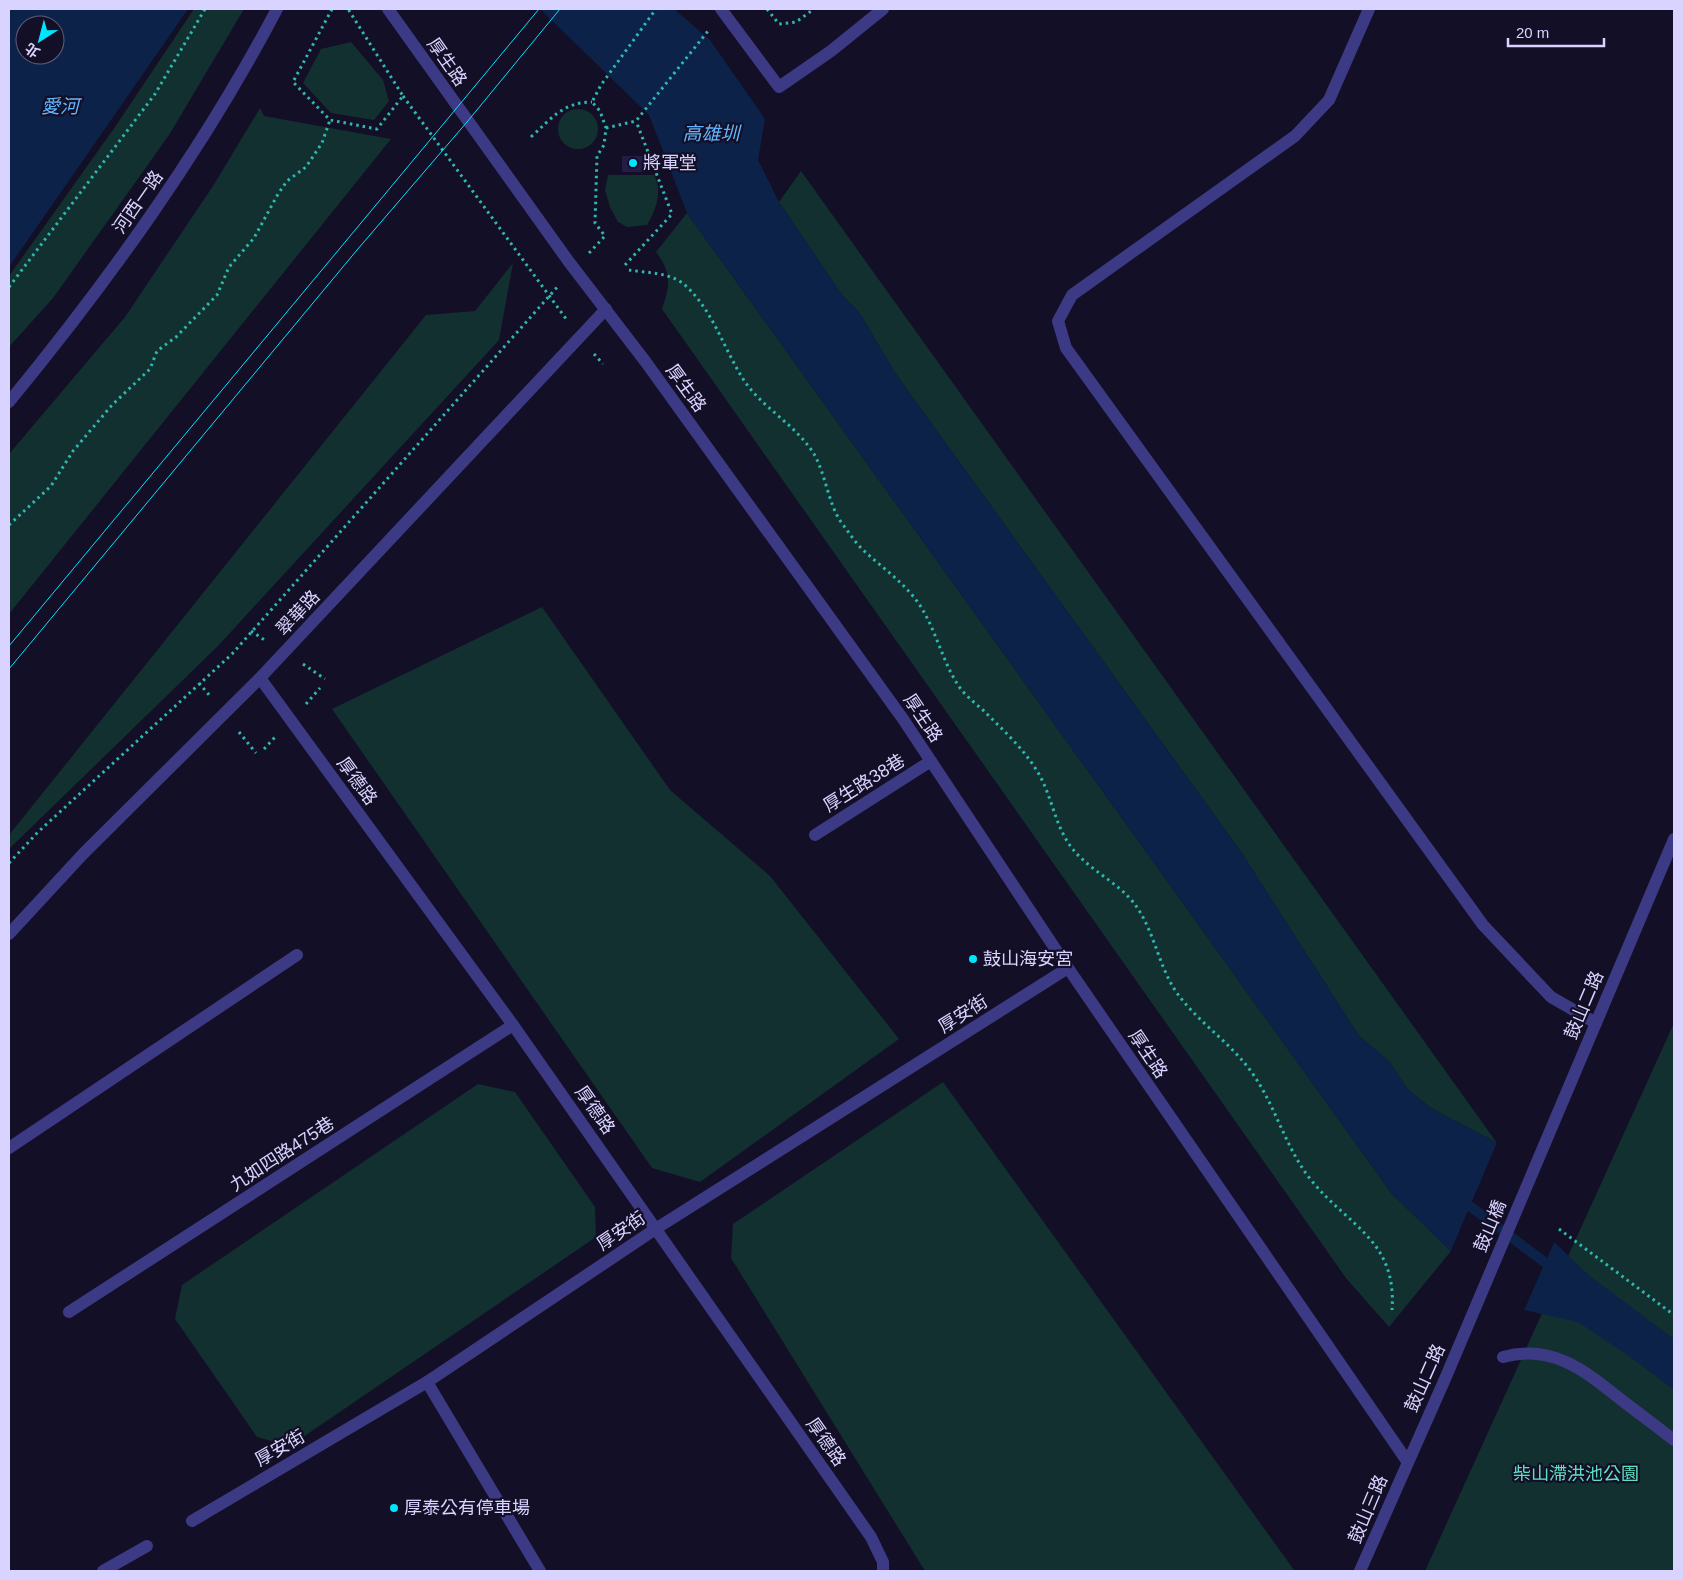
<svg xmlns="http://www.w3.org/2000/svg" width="1683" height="1580" viewBox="0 0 1683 1580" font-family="Helvetica,'Noto Sans TC',sans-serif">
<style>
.green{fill:#12302f}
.water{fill:#0c2248;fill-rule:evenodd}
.pier{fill:#130f26}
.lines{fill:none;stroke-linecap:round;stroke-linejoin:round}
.stream{stroke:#0c2248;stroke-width:10}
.building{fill:#241b47}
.path{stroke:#2fb8b0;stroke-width:3;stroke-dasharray:2.5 4;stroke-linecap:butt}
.service{stroke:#3d3a85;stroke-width:12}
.minor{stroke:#3d3a85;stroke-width:12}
.tertiary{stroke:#3d3a85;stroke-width:12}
.tram{stroke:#00e5ff;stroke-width:1}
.poi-dot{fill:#00e5ff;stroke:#130f26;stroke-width:2}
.labels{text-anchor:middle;stroke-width:4.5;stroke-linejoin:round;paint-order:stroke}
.street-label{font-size:18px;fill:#d9d4ff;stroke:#130f26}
.poi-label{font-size:18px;fill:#d9d4ff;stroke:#130f26;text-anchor:start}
.park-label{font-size:18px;fill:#5fe0c0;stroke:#130f26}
.water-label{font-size:19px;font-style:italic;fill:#62b6ff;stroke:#130f26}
</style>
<rect width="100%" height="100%" fill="#130f26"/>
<g class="green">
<polygon points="194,9 244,9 169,135 53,298 9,347 9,276 115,127"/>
<polygon points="351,42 383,80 389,101 374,120 331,113 303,83 321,49"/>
<polygon points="260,108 264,116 391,139 9,614 9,454 125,317 213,186"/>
<circle cx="578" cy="129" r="20"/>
<polygon points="801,171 1497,1143 1431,1108 1408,1090 1389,1061 1359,1036 1241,852 895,373 859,312 842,295 779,202"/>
<path d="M608 175H654C663 192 656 209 647 225L627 227 618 222 610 207 605 190Z"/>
<path d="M687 213 1392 1194 1451 1251 1389 1327 1346 1278 662 309C670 286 672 273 656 252Z"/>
<polygon points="513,263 499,340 218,646 9,849 9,835 426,315 475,311"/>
<polygon points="542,607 670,790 770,876 899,1039 700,1182 652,1168 332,709"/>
<polygon points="1674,1023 1674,1571 1425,1571"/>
<polygon points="943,1082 1294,1570 1294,1571 925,1571 731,1258 733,1224"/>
<polygon points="478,1084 515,1092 595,1207 596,1237 290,1446 257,1437 175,1319 182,1285"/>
</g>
<g class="water">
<path d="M9 9H188L9 267ZM25 25H55V55H25Z"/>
<polygon points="540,9 674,9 710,40 765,119 758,160 779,202 842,295 859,312 895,373 1241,852 1359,1036 1389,1061 1408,1090 1431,1108 1497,1143 1451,1251 1392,1194 687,213 649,115"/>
<polygon points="1554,1242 1591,1277 1674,1339 1674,1390 1629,1356 1578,1322 1524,1310"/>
</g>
<g class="pier">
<polygon points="1497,1143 1499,1145 1453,1253 1451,1251"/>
<polygon points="1555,1240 1554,1242 1524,1310 1522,1308 1551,1241"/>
</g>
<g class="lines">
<polyline class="stream" points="1459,1198 1555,1270"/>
</g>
<rect class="building" x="622" y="156" width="22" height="16"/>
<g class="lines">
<g class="path">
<polyline points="332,9 293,82 330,120 377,129 403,96 348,9"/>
<polyline points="767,9 779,24 796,22 814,9"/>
<polyline points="403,96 567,320"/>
<polyline points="606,128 636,121 708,31"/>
<path d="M531 137C551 119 563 102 592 102"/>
<polyline points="589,253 605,236 595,223 597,156 604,145 606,128 600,111 592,102 601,85 656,9"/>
<polyline points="625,265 672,214 636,121"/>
<path d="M629 270C647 273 671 272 686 286 714 312 724 350 745 382 764 409 796 425 814 454 826 475 828 503 841 522 848 531 854 541 862 549 881 567 904 582 919 604 937 631 942 662 960 688 967 697 976 704 984 711 1003 730 1023 748 1037 771 1051 793 1054 822 1069 844 1085 868 1115 880 1133 902 1153 927 1157 960 1173 987 1193 1019 1227 1039 1250 1070 1276 1105 1284 1146 1311 1180 1349 1227 1397 1240 1392 1310"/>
<polyline points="9,287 155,94 205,9"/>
<polyline points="594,354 603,364"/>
<polyline points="9,525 51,486 73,451 112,405 150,369 157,351 176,337 217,295 229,267 254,238 278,194 287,181 306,167 322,143 330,120"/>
<polyline points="251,631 266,641"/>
<polyline points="303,664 325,679"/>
<polyline points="199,683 210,696"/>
<polyline points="306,704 320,688"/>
<polyline points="239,732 256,753"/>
<polyline points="264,749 276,736"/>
<polyline points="9,863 38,832 232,654 559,285"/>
<polyline points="1559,1229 1674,1315"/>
</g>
<g class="service">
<polyline points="1369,9 1329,100 1295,136 1072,295 1058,321 1066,348 1483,925 1551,997 1596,1023"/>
<polyline points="815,835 931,761"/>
<polyline points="9,1148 297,955"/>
<polyline points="69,1312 513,1025"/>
<path d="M1503 1357C1551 1344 1583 1369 1619 1398 1637 1412 1656 1426 1674 1440"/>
<polyline points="427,1382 540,1571"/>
<polyline points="103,1571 147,1546"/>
</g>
<g class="minor">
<polyline points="388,9 569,262 645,361 903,719 1068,968 1407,1461"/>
<polyline points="721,9 779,87 831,51 883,9"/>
<path d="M9 402C110 279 203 150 277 9"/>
<polyline points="260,678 513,1025 871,1537 883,1562 883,1571"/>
<polyline points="192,1521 427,1382 657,1228 1068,968"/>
</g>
<g class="tertiary">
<polyline points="9,934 83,854 260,678 606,309"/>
<polyline points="1360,1571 1445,1379 1674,839"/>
</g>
<g class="tram">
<polyline points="9,646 539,9"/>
<polyline points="9,669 357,250 467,122 560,9"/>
</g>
</g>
<g class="poi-dot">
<circle cx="633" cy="163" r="5"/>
<circle cx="973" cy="959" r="5"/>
<circle cx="394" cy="1508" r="5"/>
</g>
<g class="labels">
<g class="street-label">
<text transform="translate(447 62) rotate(55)" y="6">厚生路</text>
<text transform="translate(138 202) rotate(-55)" y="6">河西一路</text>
<text transform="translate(686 388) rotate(54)" y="6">厚生路</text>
<text transform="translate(298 613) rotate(-47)" y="6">翠華路</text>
<text transform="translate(923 718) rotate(56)" y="6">厚生路</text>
<text transform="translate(357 781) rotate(54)" y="6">厚德路</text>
<text transform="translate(864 783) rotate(-32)" y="6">厚生路38巷</text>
<text transform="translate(1584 1005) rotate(-67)" y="6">鼓山二路</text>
<text transform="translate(963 1014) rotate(-32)" y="6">厚安街</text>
<text transform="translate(1148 1054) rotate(56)" y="6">厚生路</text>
<text transform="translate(595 1110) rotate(55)" y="6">厚德路</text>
<text transform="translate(282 1154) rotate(-33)" y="6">九如四路475巷</text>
<text transform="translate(1490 1226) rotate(-67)" y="6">鼓山橋</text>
<text transform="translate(621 1231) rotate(-34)" y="6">厚安街</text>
<text transform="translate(1425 1378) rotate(-66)" y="6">鼓山二路</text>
<text transform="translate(826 1442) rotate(55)" y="6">厚德路</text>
<text transform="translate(280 1448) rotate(-30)" y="6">厚安街</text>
<text transform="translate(1368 1509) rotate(-67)" y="6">鼓山三路</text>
</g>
<g class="poi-label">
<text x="643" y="169">將軍堂</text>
<text x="983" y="965">鼓山海安宮</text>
<text x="404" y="1514">厚泰公有停車場</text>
</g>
<g class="park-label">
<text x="1576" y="1480">柴山滯洪池公園</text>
</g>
<g class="water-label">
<text x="60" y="113">愛河</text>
<text x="711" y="140">高雄圳</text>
</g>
</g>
<rect width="1683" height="1580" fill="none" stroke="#d9d4ff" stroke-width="20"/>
<g transform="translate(40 40) rotate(216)"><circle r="24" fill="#130f26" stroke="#625e7d"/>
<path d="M0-4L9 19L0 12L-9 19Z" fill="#00e5ff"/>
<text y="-8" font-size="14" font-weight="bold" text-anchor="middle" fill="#d9d4ff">北</text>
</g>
<path d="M1508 38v8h96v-8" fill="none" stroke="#d9d4ff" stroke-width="2.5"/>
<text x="1516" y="38" font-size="15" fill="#d9d4ff" stroke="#130f26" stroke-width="4" paint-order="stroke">20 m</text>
</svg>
